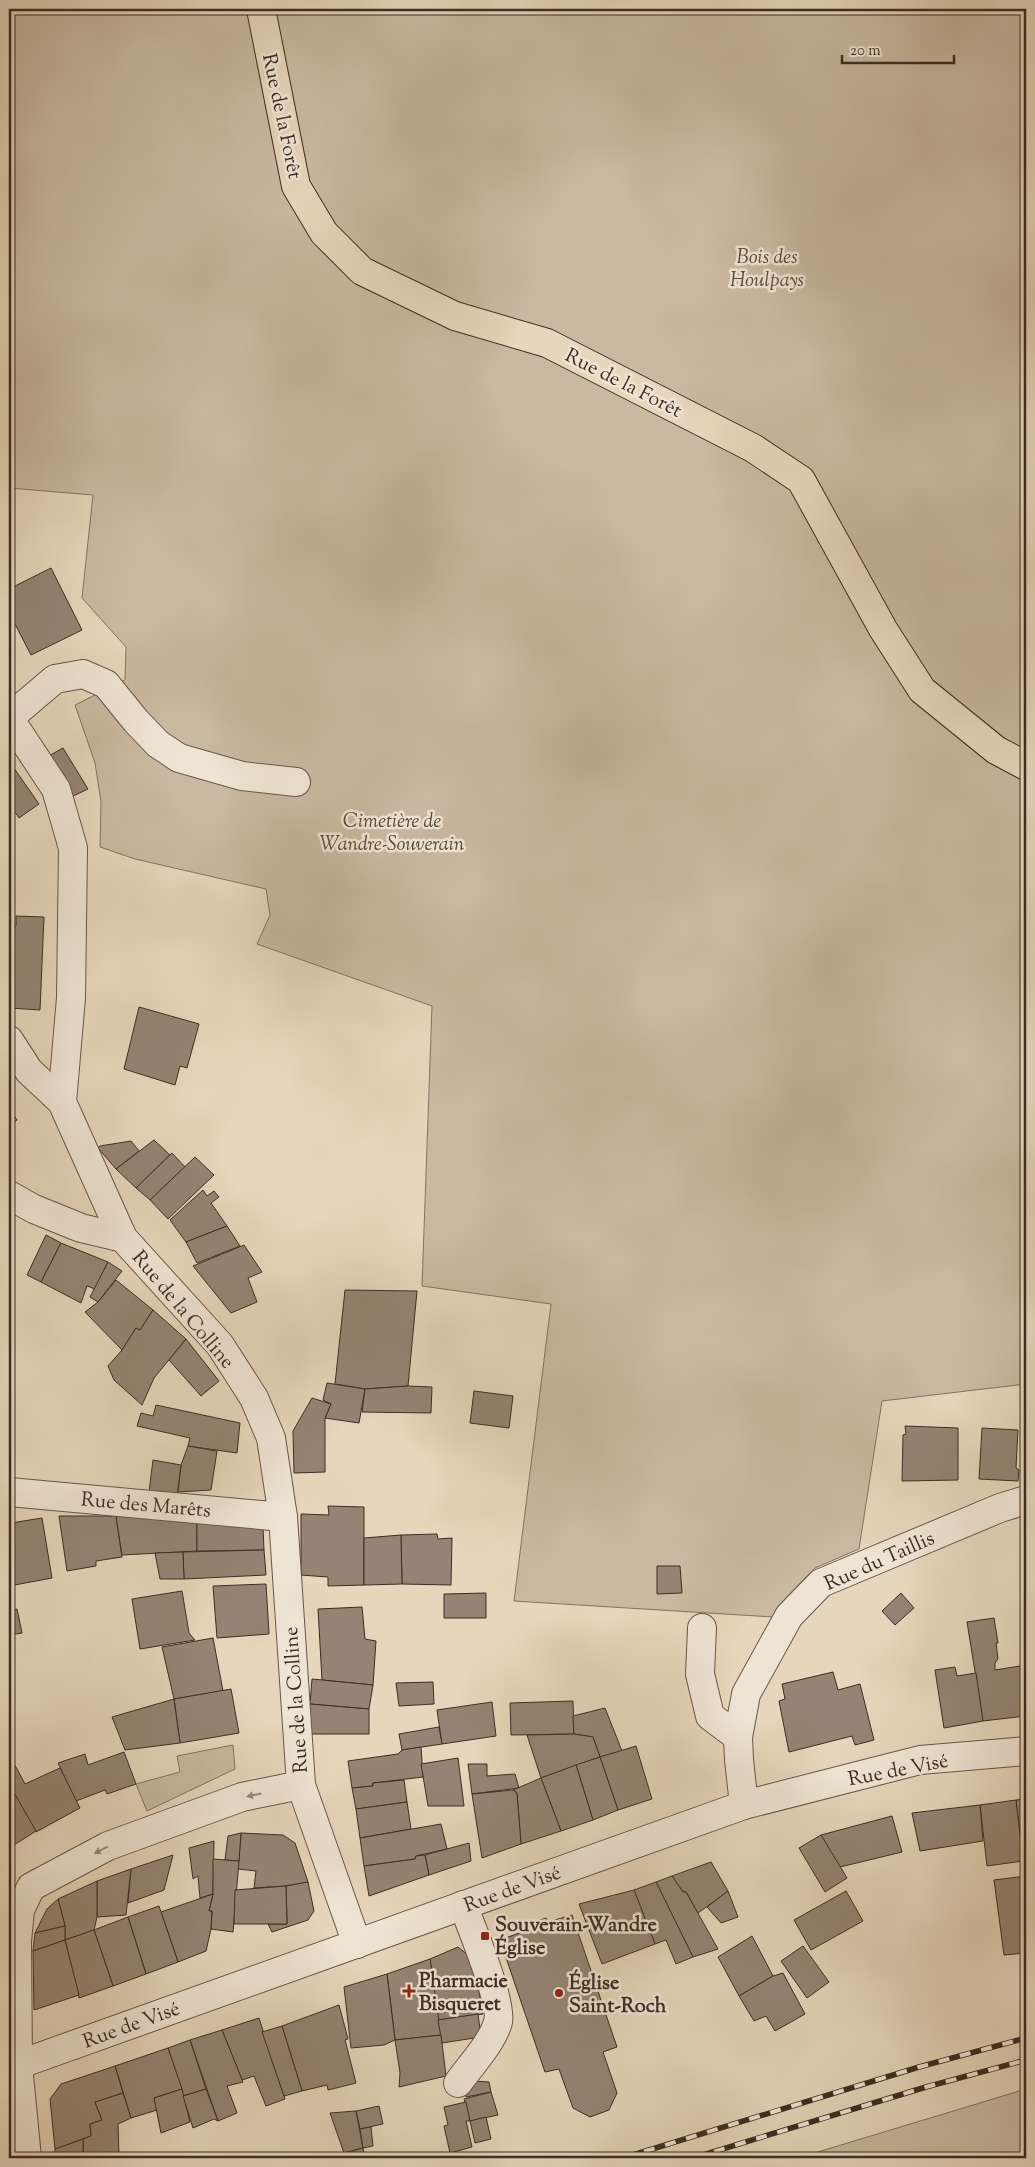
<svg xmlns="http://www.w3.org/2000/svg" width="1035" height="2167" viewBox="0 0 1035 2167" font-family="'Sorts Mill Goudy',serif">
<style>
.green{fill:#c9b9a1;stroke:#847262}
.building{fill:#958473;stroke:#3e2c24}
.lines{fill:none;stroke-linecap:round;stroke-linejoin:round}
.minor-casing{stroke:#68564a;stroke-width:30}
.major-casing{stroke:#3e2c24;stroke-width:30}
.minor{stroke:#efe4d3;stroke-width:28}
.major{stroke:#e6d6bb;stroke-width:28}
.rail-casing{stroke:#3e2c24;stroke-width:5.5}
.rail{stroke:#efe4d3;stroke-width:4;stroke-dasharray:11;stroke-linecap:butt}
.oneway{fill:#96887c}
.poi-dot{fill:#8f2418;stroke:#efe4d3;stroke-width:2}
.labels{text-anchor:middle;stroke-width:5;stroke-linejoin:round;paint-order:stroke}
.street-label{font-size:20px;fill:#3e2c24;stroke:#efe4d3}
.park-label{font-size:20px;font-style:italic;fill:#5a483d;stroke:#efe4d3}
.poi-label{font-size:20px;font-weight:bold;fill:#3e2c24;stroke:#efe4d3;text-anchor:start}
</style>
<rect width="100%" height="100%" fill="#e6d6bb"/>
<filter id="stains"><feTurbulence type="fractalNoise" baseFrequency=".004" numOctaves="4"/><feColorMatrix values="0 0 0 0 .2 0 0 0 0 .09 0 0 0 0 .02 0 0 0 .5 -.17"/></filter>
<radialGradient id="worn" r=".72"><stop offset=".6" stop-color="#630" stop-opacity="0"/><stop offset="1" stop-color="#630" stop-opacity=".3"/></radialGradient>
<g class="green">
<polygon points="9,9 1026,9 1026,1384 882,1401 859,1549 815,1568 780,1604 773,1617 514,1601 551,1304 422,1286 432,1006 257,944 270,915 266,889 135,859 100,847 101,802 95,763 75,705 125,680 126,647 82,598 93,495 9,488"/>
<polygon points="233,1745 235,1769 147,1811 136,1784 180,1772 177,1756"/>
<polygon points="1026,2089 1026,2158 798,2158"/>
</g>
<g class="building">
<polygon points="51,568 82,630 31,655 15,624 12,624 9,617 9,589"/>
<polygon points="63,748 88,789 71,797 47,757"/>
<polygon points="9,761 39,804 19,818 9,803"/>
<polygon points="9,854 14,859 9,866"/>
<polygon points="16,916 44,917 40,1010 9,1008 9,928 16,926"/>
<polygon points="139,1007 199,1024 187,1068 180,1066 175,1085 124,1069"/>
<polygon points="9,1108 17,1120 9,1126"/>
<polygon points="9,1139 14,1146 9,1150"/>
<polygon points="154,1140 170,1155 136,1188 116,1169"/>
<polygon points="131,1141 139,1151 116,1169 98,1148 100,1146"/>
<polygon points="172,1153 185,1167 150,1200 136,1188"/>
<polygon points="195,1157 214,1175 168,1219 150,1200"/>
<polygon points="203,1190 207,1196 214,1191 219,1197 211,1203 227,1226 186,1242 170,1220"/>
<polygon points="227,1226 240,1246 197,1263 186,1242"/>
<polygon points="46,1235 61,1243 41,1282 27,1275"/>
<polygon points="61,1243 108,1262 95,1289 87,1286 81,1303 41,1282"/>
<polygon points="244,1245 262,1272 248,1278 257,1302 231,1313 193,1266"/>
<polygon points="108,1262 122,1271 98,1302 90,1297"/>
<polygon points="116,1280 153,1310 140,1330 136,1328 122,1350 85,1312 98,1302"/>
<polygon points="345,1290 417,1291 408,1386 365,1389 335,1384"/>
<polygon points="153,1310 186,1339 154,1378 142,1405 114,1380 108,1366 122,1350 136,1328 140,1330"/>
<polygon points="186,1339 219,1381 201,1396 169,1360"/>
<polygon points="327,1383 365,1389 359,1423 325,1418 331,1404 323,1400"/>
<polygon points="408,1386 432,1387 431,1413 362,1412 365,1389"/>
<polygon points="474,1391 513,1396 509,1428 470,1423"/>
<polygon points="312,1398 331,1404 325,1418 325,1472 294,1473 293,1431"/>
<polygon points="156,1405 240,1423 237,1453 188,1446 190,1438 137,1426 141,1413 153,1416"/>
<polygon points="905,1426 958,1428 958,1480 902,1481 903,1435 906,1434"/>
<polygon points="982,1428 1018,1430 1016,1468 1019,1470 1018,1481 979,1479"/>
<polygon points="9,1433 13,1456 13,1464 9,1465"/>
<polygon points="188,1446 217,1451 211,1490 178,1492 181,1465"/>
<polygon points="153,1460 181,1465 177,1496 149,1492"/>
<polygon points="328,1506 364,1507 364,1585 328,1586 328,1577 301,1575 301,1514 329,1515"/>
<polygon points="59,1516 116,1516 122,1557 96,1561 96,1566 67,1571"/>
<polygon points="116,1516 197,1521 197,1551 122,1555"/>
<polygon points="10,1517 11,1523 42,1518 52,1578 9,1586"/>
<polygon points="197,1521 263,1528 264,1550 197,1551"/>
<polygon points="437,1534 438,1539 452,1538 451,1585 402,1584 401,1535"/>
<polygon points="401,1535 402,1584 364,1585 364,1538"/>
<polygon points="264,1550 266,1575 184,1579 183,1552"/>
<polygon points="183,1552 184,1579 160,1579 155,1553"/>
<polygon points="657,1566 680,1566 682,1593 657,1594"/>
<polygon points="266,1584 269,1634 217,1638 213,1586"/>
<polygon points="182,1591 189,1633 195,1640 140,1649 132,1599"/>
<polygon points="486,1593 486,1618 444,1618 444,1594"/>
<polygon points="901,1593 914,1608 895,1625 882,1611"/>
<polygon points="362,1607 365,1639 376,1641 373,1685 322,1680 318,1609"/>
<polygon points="17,1609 22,1633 9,1635 9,1611"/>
<polygon points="994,1618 998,1643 996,1643 998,1659 995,1663 995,1670 1026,1665 1026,1716 983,1721 967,1622"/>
<polygon points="213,1638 223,1691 174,1699 162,1647"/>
<polygon points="955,1667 957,1676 976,1673 983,1721 944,1728 935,1670"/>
<polygon points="833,1672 838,1690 860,1684 874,1740 855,1745 852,1736 789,1752 779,1701 785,1699 782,1684"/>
<polygon points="312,1679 373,1685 369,1709 310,1704"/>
<polygon points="433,1682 434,1704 399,1706 396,1683"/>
<polygon points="231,1689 239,1733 180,1743 174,1699"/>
<polygon points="174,1699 180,1743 125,1750 112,1717"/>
<polygon points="573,1701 574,1734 511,1735 510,1703"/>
<polygon points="492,1702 496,1736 442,1744 437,1710"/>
<polygon points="310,1704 369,1709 369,1734 309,1734"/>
<polygon points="605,1708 622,1751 600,1757 593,1737 574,1734 573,1716"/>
<polygon points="439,1727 442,1744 402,1750 399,1734"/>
<polygon points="574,1734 593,1737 600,1757 541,1778 527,1735"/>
<polygon points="636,1746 652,1799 618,1810 600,1757"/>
<polygon points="421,1747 423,1777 373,1783 373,1786 352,1788 348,1761 398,1754 402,1750"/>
<polygon points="124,1752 136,1784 107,1794 105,1790 76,1801 58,1763 85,1754 88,1765"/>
<polygon points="9,1754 25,1784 60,1768 80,1808 36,1832 9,1784"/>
<polygon points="600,1757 618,1810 593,1820 576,1765"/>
<polygon points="458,1758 464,1806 428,1806 421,1764"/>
<polygon points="468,1764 487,1764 487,1776 515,1774 519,1788 472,1794"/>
<polygon points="576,1765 593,1820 561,1831 541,1778"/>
<polygon points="541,1778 561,1831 521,1844 517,1793 513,1790"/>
<polygon points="404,1780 407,1802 356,1809 352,1788 373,1786 373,1783"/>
<polygon points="9,1784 36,1831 14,1845 9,1836"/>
<polygon points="513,1790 517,1793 521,1844 482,1858 472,1794"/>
<polygon points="1026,1799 1026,1861 1023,1861 1016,1800"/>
<polygon points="1016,1800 1023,1861 987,1866 980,1805"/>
<polygon points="407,1802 411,1829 360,1838 356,1809"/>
<polygon points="980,1805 983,1841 920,1851 912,1813"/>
<polygon points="892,1816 902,1852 840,1867 821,1835"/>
<polygon points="441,1824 447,1849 416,1856 415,1859 364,1866 360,1838"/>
<polygon points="241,1833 283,1835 295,1843 308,1882 286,1886 254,1888 256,1871 238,1869"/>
<polygon points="241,1833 239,1861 225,1860 228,1836"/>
<polygon points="821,1835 847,1878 825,1892 799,1848"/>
<polygon points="9,1836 14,1845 9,1847"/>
<polygon points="214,1841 213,1894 200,1898 198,1876 193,1879 189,1848"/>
<polygon points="469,1843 471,1861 429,1875 425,1855"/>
<polygon points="173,1855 164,1890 128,1903 131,1869"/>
<polygon points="425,1855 429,1875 369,1896 364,1866 415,1859 416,1856"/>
<polygon points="213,1859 239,1861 233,1932 211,1929 212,1911 209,1911 213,1894"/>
<polygon points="711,1862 728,1891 698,1913 686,1892 683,1892 672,1876"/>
<polygon points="131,1869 126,1915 97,1917 97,1881"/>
<polygon points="672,1876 683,1892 686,1892 718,1949 693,1957 656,1882"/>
<polygon points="1026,1876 1026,1953 1004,1955 994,1880"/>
<polygon points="97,1881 97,1917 94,1930 65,1940 65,1926 58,1899"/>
<polygon points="308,1882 314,1911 308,1920 272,1932 268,1924 287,1924 286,1886"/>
<polygon points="656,1882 693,1957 676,1964 666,1940 655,1944 634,1890"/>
<polygon points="286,1886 287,1924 234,1924 235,1890"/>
<polygon points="634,1890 655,1944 602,1964 579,1904"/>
<polygon points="728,1891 738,1917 721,1923 707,1907"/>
<polygon points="846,1891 863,1921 811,1950 794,1920"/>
<polygon points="213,1894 209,1911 212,1911 211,1929 206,1951 178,1962 161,1912"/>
<polygon points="58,1899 65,1926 35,1933 47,1909"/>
<polygon points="159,1906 178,1962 146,1974 128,1917"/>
<polygon points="572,1915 617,2047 603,2052 617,2093 609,2110 590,2117 573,2108 559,2069 545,2072 500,1940 522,1932 521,1927 546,1918 548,1922"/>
<polygon points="128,1917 146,1974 113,1986 94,1930"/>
<polygon points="65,1926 65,1940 33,1951 35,1933"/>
<polygon points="94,1930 113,1986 79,1998 65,1940"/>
<polygon points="752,1936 773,1976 739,1996 718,1957"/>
<polygon points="65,1940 79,1995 34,2010 33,1951"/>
<polygon points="803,1946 829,1982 807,1998 781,1961"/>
<polygon points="458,1947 473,1959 483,2014 438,2020 430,1959"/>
<polygon points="430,1959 441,2035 395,2040 387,1974"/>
<polygon points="783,1973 805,2014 775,2031 766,2016 754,2021 739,1996 773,1976"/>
<polygon points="387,1974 395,2040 384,2045 351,2048 344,1987"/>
<polygon points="339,2005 348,2039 345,2040 356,2083 328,2090 327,2085 302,2091 282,2026"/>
<polygon points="478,2014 481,2037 442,2043 438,2020"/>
<polygon points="259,2018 285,2099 266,2106 254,2076 242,2080 222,2030"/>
<polygon points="282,2026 302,2091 284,2096 262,2032"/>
<polygon points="222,2030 243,2082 227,2086 237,2113 218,2121 190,2040"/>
<polygon points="441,2035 446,2076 399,2087 400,2073 395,2040"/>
<polygon points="190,2040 206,2089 183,2096 168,2048"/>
<polygon points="168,2048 182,2089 154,2098 157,2110 131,2118 115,2066"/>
<polygon points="115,2066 123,2093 95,2102 102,2120 90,2124 91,2136 55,2149 50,2099 56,2091 61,2084"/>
<polygon points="473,2081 489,2082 491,2092 466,2097 464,2086"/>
<polygon points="182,2089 190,2122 161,2133 154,2098"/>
<polygon points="206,2089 218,2121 214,2119 193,2128 183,2096"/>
<polygon points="491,2092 498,2115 470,2121 464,2099"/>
<polygon points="123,2093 131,2118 118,2124 119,2158 83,2158 83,2139 91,2136 90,2124 102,2120 95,2102"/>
<polygon points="466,2102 470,2121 466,2121 472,2147 450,2153 444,2126 448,2125 444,2107"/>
<polygon points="379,2106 383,2124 360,2129 356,2111"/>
<polygon points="356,2111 363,2148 344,2153 330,2113"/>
<polygon points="486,2117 491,2139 475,2143 470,2121"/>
<polygon points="371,2127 373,2146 363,2148 360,2129"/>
<polygon points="83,2139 83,2158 54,2158 55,2149"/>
<polygon points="363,2148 365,2158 345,2158 344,2153"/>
</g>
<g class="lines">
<defs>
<g id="minor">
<polyline points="296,782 242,776 179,758 158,744 136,721 106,684 83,674 55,679 9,718 56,789 73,848 71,998 62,1102 123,1238 220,1345 254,1398 271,1438 283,1517 301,1785 357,1944"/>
<polyline points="9,1040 29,1071 62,1102"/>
<polyline points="9,1195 34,1209 81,1228 123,1238"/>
<polyline points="9,1492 283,1517"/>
<polyline points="702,1628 700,1674 710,1716 738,1737"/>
<polyline points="744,1805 739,1760 738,1737 746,1694 789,1616 821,1583 1000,1508 1026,1500"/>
<polyline points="9,2068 744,1805 920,1760 1026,1751"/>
<path d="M458 2083C470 2066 492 2043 498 2022 503 2004 471 1926 463 1905"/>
<polyline points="27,2158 18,2065 17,1941 20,1910 31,1887 108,1846 242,1797 301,1785"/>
</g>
<polyline id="major" points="261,9 296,186 324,233 362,271 455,316 547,343 753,448 801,480 883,629 922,690 996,750 1026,766"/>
</defs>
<use href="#minor" class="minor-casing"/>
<use href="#major" class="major-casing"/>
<use href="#minor" class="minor"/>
<use href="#major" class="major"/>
<defs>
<g id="rail">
<polyline points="623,2158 919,2067 1026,2038"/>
<polyline points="693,2158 926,2087 1026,2060"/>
</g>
</defs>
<use href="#rail" class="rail-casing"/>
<use href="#rail" class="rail"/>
</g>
<defs><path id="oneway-solid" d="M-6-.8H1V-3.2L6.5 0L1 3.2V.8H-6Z" transform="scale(1.25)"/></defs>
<g class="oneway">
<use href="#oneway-solid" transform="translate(254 1795) rotate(168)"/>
<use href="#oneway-solid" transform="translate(101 1850) rotate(153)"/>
</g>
<g class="poi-dot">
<rect x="480" y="1931" width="10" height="10" rx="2.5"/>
<path d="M406.5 1983.5h5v5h5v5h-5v5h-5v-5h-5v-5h5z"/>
<circle cx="559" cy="1993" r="5"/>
</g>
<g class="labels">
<g class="street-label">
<text transform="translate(283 116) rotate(78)" y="7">Rue de la Forêt</text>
<text transform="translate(624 382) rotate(27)" y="7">Rue de la Forêt</text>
<text transform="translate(184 1309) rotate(50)" y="7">Rue de la Colline</text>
<text transform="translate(146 1504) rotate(5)" y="7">Rue des Marêts</text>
<text transform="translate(879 1560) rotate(-24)" y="7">Rue du Taillis</text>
<text transform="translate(295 1700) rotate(-94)" y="7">Rue de la Colline</text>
<text transform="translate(898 1769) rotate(-11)" y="7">Rue de Visé</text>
<text transform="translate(512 1888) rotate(-20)" y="7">Rue de Visé</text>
<text transform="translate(131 2024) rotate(-20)" y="7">Rue de Visé</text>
</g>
<g class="park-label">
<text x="767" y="263">Bois des<tspan x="767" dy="23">Houlpays</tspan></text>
<text x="392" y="827">Cimetière de<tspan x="392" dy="23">Wandre-Souverain</tspan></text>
</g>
<g class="poi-label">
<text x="495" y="1931">Souverain-Wandre<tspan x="495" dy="23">Église</tspan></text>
<text x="419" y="1987">Pharmacie<tspan x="419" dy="23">Bisqueret</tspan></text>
<text x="569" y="1989">Église<tspan x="569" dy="23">Saint-Roch</tspan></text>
</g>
</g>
<rect width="1035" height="2167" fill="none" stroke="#e6d6bb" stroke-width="30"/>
<rect x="10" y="10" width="1015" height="2147" fill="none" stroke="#3e2c24" stroke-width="2.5"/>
<rect x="15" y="15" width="1005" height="2137" fill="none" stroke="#3e2c24"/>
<path d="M842 55v8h112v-8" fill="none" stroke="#3e2c24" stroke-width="2.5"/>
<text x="850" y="55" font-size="15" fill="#3e2c24" stroke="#efe4d3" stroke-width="4" paint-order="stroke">20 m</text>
<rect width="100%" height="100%" filter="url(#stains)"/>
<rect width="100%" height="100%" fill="url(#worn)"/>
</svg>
